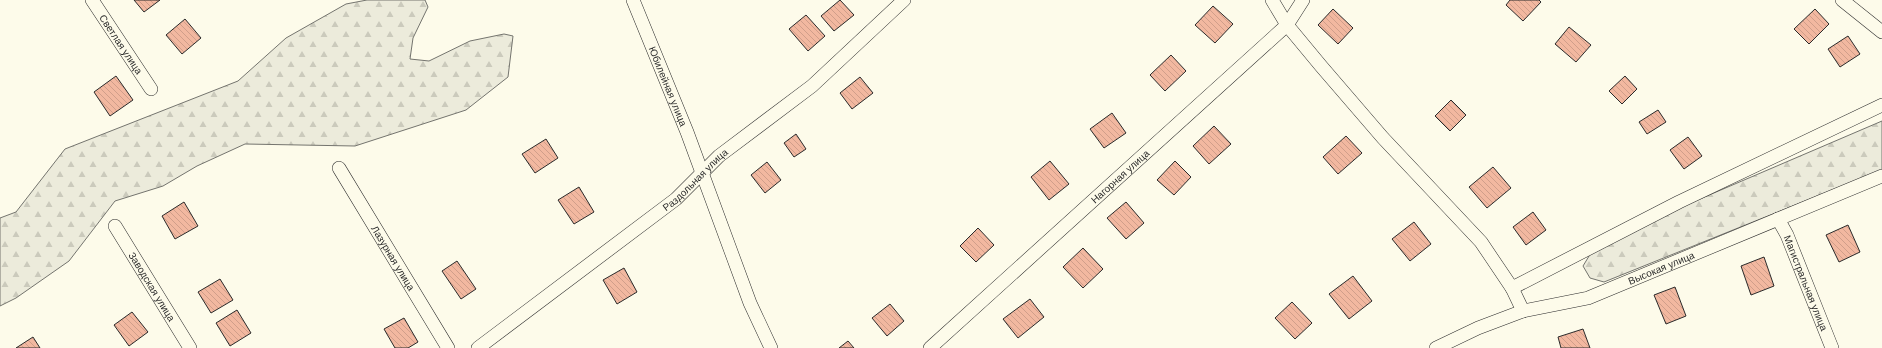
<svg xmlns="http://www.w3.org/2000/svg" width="1882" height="348" viewBox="0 0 1882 348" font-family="Arial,sans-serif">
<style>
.forest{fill:url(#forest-firs);stroke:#74746e}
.building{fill:url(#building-back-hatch);stroke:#2b2b2b}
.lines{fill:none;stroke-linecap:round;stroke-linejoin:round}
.minor-casing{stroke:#2b2b2b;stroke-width:14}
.minor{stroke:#fdfbea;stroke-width:13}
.labels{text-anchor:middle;stroke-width:3;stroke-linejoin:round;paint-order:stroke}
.street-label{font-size:10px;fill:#2b2b2b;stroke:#fdfbea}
</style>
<defs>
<pattern id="forest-firs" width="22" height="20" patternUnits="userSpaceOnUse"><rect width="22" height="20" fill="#ecebdb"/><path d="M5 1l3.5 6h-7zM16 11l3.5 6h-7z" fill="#cbcabc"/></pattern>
<pattern id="building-back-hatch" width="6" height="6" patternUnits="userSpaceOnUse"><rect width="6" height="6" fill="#f2b8a0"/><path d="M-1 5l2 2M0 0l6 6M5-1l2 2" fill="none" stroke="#d09e8a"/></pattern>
</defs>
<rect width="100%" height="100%" fill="#fdfbea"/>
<g class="forest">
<polygon points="367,0 425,0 428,7 413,38 410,59 429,61 470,41 504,34 513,36 508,77 466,110 355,146 245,144 197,166 163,186 115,201 69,261 16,298 0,306 0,218 16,212 65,149 238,81 286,38 346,4"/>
<polygon points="1882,121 1882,170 1604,282 1590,278 1583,266 1597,243"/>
</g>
<g class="building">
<polygon points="134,0 160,0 144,12"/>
<polygon points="840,0 854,15 834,31 821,16"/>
<polygon points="1510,0 1539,0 1541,2 1523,21 1506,5"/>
<polygon points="1213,6 1233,24 1215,43 1195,25"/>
<polygon points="1333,9 1353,28 1338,44 1318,25"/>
<polygon points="1815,9 1829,24 1809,44 1794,29"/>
<polygon points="806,15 825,36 808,51 789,29"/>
<polygon points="185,19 201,38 182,54 166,35"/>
<polygon points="1569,27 1591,45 1576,62 1555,44"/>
<polygon points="1848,36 1860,54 1840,67 1828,49"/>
<polygon points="1171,55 1186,71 1165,91 1150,75"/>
<polygon points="116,76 133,100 110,116 94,92"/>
<polygon points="1625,76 1637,89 1622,104 1609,91"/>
<polygon points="860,77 873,93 852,109 840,93"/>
<polygon points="1451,100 1466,115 1450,131 1435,116"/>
<polygon points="1658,110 1666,122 1647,134 1639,122"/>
<polygon points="1112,113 1126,133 1104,148 1090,129"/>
<polygon points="1214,126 1231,144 1209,164 1193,146"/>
<polygon points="796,134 806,149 794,157 784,143"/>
<polygon points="1346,136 1362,153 1338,174 1323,157"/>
<polygon points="1688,137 1702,156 1684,169 1670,150"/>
<polygon points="546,139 558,158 535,173 522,154"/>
<polygon points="1050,161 1069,184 1049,200 1031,177"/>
<polygon points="1175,161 1191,177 1174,195 1157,180"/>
<polygon points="767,162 781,180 765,193 751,175"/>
<polygon points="1493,167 1511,188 1487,208 1469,187"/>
<polygon points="579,187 594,212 574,224 558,200"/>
<polygon points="184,202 198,226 175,239 162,216"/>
<polygon points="1126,202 1144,223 1126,239 1107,218"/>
<polygon points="1533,212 1546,230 1526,245 1513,227"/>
<polygon points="1414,222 1431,244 1410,261 1392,239"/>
<polygon points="1848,225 1860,252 1839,262 1826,235"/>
<polygon points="978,228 994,245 976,262 960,246"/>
<polygon points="1083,248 1103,269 1083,288 1063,267"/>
<polygon points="1764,257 1774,286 1751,295 1741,266"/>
<polygon points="457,261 476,289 461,299 442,271"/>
<polygon points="624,268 637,292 617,304 603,280"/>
<polygon points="1353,276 1372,301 1349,319 1329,294"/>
<polygon points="220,279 233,300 211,313 198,292"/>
<polygon points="1675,287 1686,316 1666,324 1654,295"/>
<polygon points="1030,299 1044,317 1018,338 1003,319"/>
<polygon points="1292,302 1312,323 1295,339 1275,318"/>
<polygon points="890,304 904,321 887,336 872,318"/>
<polygon points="237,310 251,333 230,346 216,323"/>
<polygon points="132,312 148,332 129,346 114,325"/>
<polygon points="404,318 418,342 408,348 395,348 384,329"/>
<polygon points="1583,329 1590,348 1561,348 1558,337"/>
<polygon points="33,337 40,348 16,348"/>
<polygon points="848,341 854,348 839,348"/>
</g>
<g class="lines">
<defs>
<g id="minor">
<path id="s1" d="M92 0 151 89"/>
<path id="s2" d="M633 0 687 132 750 303 771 348"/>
<polyline points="1272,0 1287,25 1321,66 1383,138 1481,242 1512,288 1523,311"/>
<polyline points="1842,0 1882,32"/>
<path id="s3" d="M339 168 448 348"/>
<path id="s4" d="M1778 219 1787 235 1832 348"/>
<path id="s5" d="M115 226 190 348"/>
<polyline points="1512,288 1679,202 1882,105"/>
<path id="s6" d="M478 348 676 199 719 156 812 86 904 0"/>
<path id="s7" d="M930 348 1287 25 1303 0"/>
<path id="s8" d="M1436 348 1478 328 1523 311 1588 298 1882 176"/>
</g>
</defs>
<use href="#minor" class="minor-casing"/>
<use href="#minor" class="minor"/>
</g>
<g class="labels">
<g class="street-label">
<text dy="4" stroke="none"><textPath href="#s1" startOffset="53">Светлая улица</textPath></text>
<text dy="4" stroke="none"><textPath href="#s2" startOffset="93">Юбилейная улица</textPath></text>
<text dy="4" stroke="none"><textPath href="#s7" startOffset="256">Нагорная улица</textPath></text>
<text dy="4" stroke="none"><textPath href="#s6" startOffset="275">Раздольная улица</textPath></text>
<text dy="4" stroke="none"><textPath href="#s3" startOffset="105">Лазурная улица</textPath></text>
<text dy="4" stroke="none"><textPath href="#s8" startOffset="240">Высокая улица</textPath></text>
<text dy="4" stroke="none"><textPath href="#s4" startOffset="70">Магистральная улица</textPath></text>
<text dy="4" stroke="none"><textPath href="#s5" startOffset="71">Заводская улица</textPath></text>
</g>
</g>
</svg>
